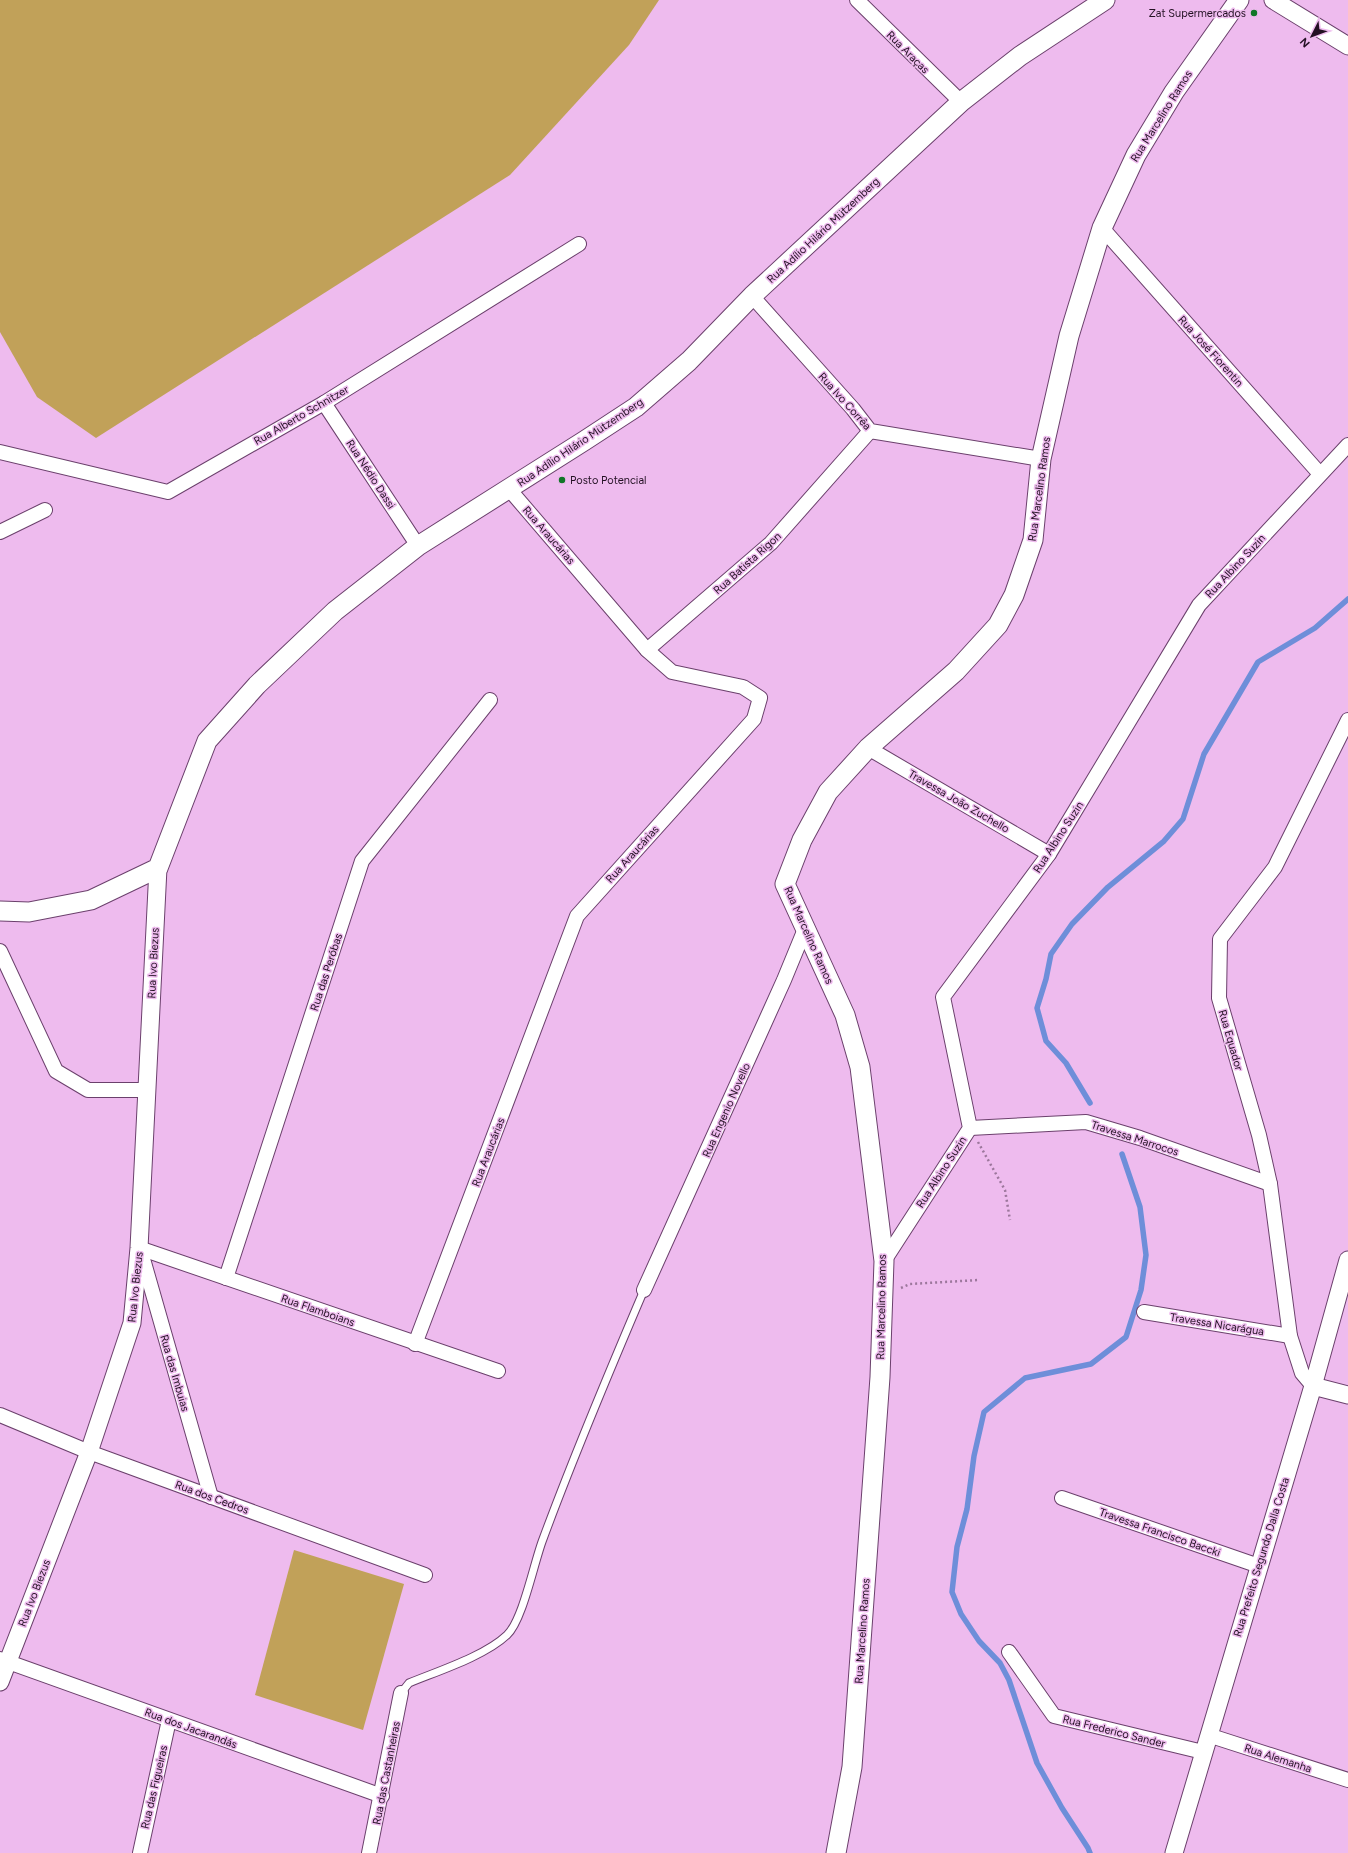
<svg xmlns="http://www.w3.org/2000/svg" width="1348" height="1853" viewBox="0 0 1348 1853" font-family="Figtree,sans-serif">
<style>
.green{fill:#c1a159}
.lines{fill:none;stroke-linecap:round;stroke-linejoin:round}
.stream{stroke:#6e8ed9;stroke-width:5.5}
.service-casing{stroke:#6b406c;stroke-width:9}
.minor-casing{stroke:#6b406c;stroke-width:16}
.tertiary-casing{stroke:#6b406c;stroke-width:19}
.secondary-casing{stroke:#6b406c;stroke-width:21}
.path{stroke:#9c779c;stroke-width:2.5;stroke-dasharray:2 3;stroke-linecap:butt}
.service{stroke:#fff;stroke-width:7}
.minor{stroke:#fff;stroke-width:14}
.tertiary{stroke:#fff;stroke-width:17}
.secondary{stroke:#fff;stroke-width:19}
.poi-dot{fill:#107627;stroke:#ebe;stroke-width:1.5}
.labels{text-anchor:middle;stroke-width:3;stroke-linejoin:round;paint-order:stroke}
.poi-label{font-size:11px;fill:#231123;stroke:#ebe;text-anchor:end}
.street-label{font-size:11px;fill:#231123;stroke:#ebe}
</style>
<rect width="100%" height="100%" fill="#ebe"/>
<g class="green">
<polygon points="0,0 659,0 629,45 510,175 96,438 37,397 0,332"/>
<polygon points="294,1550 404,1584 363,1730 255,1695"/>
</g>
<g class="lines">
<g class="stream">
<polyline points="1090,1103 1066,1063 1046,1041 1037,1008 1046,979 1051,954 1072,924 1108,887 1164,841 1183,819 1204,754 1258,662 1315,628 1348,599"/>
<polyline points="1090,1853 1088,1848 1062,1808 1037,1763 1009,1680 1000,1663 979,1641 961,1614 952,1592 957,1547 967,1509 974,1456 984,1412 1025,1378 1091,1364 1126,1337 1141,1290 1146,1255 1140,1207 1122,1154"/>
</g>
<defs>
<path id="service" d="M401 1693 409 1683C438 1671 485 1656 507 1635 523 1620 534 1562 543 1539 574 1455 609 1372 644 1290"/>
<g id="minor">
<polyline points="857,0 961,102"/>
<polyline points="1102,228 1320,474"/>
<polyline points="752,296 853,409 870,431 1041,459"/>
<polyline points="324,403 418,546"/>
<polyline points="0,452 168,492 324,403 579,244"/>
<polyline points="0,532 45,510"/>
<polyline points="647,650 771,543 870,431"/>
<polyline points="868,748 1049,854"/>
<polyline points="0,951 56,1071 88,1090 146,1090"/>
<polyline points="970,1128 1086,1122 1140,1138 1270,1184"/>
<polyline points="139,1248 498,1371"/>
<polyline points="141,1252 211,1497"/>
<polyline points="884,1261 970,1128 943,997 1049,854 1199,605 1348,445"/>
<polyline points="226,1278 362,861 490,700"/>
<polyline points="644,1290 784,980 805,929"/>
<polyline points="1144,1312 1290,1336"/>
<polyline points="415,1344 577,916 754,719 760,698 743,687 672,672 647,650 509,489"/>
<polyline points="1313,1386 1302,1373 1290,1336 1270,1184 1259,1135 1219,998 1220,939 1275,867 1348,720"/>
<polyline points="0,1415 89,1452 425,1575"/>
<polyline points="1062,1498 1259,1566"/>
<polyline points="1009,1652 1054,1716 1203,1752"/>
<polyline points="0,1659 382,1796"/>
<polyline points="1208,1735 1348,1780"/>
<polyline points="140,1853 169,1720"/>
<polyline points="369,1853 401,1693"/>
</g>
<g id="tertiary">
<polyline points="1273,0 1348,46"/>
<polyline points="1313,1386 1348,1395"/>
<polyline points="0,1682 89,1452 132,1323 139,1248 158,868"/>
<polyline points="1174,1853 1313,1386 1348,1260"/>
</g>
<g id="secondary">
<polyline points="0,911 29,912 91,900 158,868 207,741 257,685 335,611 418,546 584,441 636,407 689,361 752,296 961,102 1020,56 1105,0"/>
<polyline points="836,1853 852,1767 880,1377 884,1261 860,1067 845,1015 785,884 802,840 828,792 868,748 956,671 998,625 1014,595 1033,540 1041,459 1069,336 1102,228 1136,155 1174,92 1239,0"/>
</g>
</defs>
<use href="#service" class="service-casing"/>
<use href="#minor" class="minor-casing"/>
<use href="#tertiary" class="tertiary-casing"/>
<use href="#secondary" class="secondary-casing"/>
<g class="path">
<polyline points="978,1142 1005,1190 1010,1220"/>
<polyline points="901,1288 910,1284 979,1280"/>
</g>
<use href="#service" class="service"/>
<use href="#minor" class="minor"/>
<use href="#tertiary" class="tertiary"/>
<use href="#secondary" class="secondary"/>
</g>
<g class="poi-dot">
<circle cx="1254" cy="13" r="4"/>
<circle cx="562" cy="480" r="4"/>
</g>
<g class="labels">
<g class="poi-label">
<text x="1246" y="17">Zat Supermercados</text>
<text x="570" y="484" text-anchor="start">Posto Potencial</text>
</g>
<g class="street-label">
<text transform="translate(908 52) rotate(45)" y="4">Rua Araças</text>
<text transform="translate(1161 116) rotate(-58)" y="4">Rua Marcelino Ramos</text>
<text transform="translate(823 230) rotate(-43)" y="4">Rua Adílio Hilário Mützemberg</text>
<text transform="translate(1211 351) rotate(48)" y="4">Rua José Fiorentin</text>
<text transform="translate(845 401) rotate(48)" y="4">Rua Ivo Corrêa</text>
<text transform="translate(301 415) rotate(-30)" y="4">Rua Alberto Schnitzer</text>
<text transform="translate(580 442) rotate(-34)" y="4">Rua Adílio Hilário Mützemberg</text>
<text transform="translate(371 474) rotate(57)" y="4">Rua Nédio Dassi</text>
<text transform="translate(1039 489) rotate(-82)" y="4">Rua Marcelino Ramos</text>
<text transform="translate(549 535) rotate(49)" y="4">Rua Araucárias</text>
<text transform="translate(747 563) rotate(-42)" y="4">Rua Batista Rigon</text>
<text transform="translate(1235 566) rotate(-47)" y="4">Rua Albino Suzin</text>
<text transform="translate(959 801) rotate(30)" y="4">Travessa João Zuchello</text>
<text transform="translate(1058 837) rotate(-57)" y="4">Rua Albino Suzin</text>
<text transform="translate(632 854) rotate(-48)" y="4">Rua Araucárias</text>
<text transform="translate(809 935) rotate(66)" y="4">Rua Marcelino Ramos</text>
<text transform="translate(153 963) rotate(-87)" y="4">Rua Ivo Biezus</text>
<text transform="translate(326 972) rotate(-72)" y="4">Rua das Peróbas</text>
<text transform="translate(1231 1040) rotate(74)" y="4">Rua Equador</text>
<text transform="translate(726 1110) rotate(-66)" y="4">Rua Engenio Novello</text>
<text transform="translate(1135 1138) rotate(18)" y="4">Travessa Marrocos</text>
<text transform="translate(488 1152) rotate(-69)" y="4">Rua Araucárias</text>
<text transform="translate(941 1172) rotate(-57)" y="4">Rua Albino Suzin</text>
<text transform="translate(135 1287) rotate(-84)" y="4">Rua Ivo Biezus</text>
<text transform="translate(881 1307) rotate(-89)" y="4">Rua Marcelino Ramos</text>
<text transform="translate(318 1310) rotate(19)" y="4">Rua Flamboians</text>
<text transform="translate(1217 1324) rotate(9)" y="4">Travessa Nicarágua</text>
<text transform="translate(175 1373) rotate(74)" y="4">Rua das Imbuias</text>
<text transform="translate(212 1497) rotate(20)" y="4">Rua dos Cedros</text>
<text transform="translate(1160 1532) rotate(19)" y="4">Travessa Francisco Baccki</text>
<text transform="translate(1261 1557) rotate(-73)" y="4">Rua Prefeito Segundo Dalla Costa</text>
<text transform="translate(34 1593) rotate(-69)" y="4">Rua Ivo Biezus</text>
<text transform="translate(862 1631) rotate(-86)" y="4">Rua Marcelino Ramos</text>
<text transform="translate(191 1728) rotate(20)" y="4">Rua dos Jacarandás</text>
<text transform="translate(1114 1731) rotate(14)" y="4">Rua Frederico Sander</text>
<text transform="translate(1278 1758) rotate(18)" y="4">Rua Alemanha</text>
<text transform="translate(386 1773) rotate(-79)" y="4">Rua das Castanheiras</text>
<text transform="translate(154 1787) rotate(-77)" y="4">Rua das Figueiras</text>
</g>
</g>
<g transform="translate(1312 36) rotate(228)" stroke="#eebbee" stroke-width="3" paint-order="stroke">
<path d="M0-3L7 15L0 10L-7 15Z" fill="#231123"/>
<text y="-6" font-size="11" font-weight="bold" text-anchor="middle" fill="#231123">N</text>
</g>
</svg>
